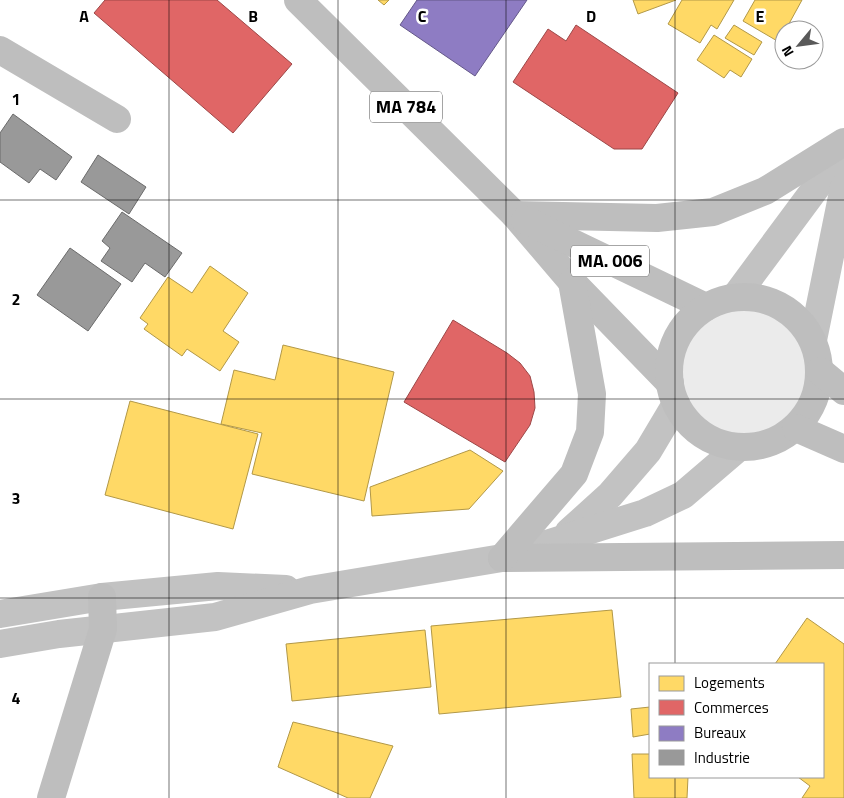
<svg xmlns="http://www.w3.org/2000/svg" width="844" height="798" viewBox="0 0 844 798" font-family="'Titillium Web',sans-serif">
<style>
.green{fill:#ebebeb}
.homes{fill:#ffd966;stroke:#b29847}
.shops{fill:#e06666;stroke:#9d4747}
.offices{fill:#8e7cc3;stroke:#635788}
.industry{fill:#999;stroke:#6b6b6b}
.lines{fill:none;stroke-linecap:round;stroke-linejoin:round}
.street{stroke:#bebebe;stroke-width:28}
.secondary{stroke:#c2c2c2;stroke-width:28}
.primary{stroke:#bebebe;stroke-width:28}
.highway{stroke:#bebebe;stroke-width:28}
.grid{fill:none;stroke:#000;stroke-width:1;stroke-opacity:0.55}
.labels{text-anchor:middle;stroke-width:5;stroke-linejoin:round;paint-order:stroke}
.shield{fill:#fff;stroke:#4c4c4c;stroke-width:1}
.shield-label{font-size:18px;font-weight:bold;fill:#000}
.grid-label{font-size:16px;text-anchor:middle;font-weight:bold;fill:#000;stroke:#fff;stroke-width:5;stroke-linejoin:round;paint-order:stroke}
</style>
<rect width="100%" height="100%" fill="#fff"/>
<circle class="green" cx="744" cy="370" r="69"/>
<g class="homes">
<polygon points="378,0 389,0 384,5"/>
<polygon points="633,0 676,0 638,14"/>
<polygon points="682,0 734,0 717,29 711,25 700,43 668,24"/>
<polygon points="755,0 802,0 779,42 743,21"/>
<polygon points="734,25 762,42 754,55 725,38"/>
<polygon points="714,35 752,59 741,77 730,70 724,78 697,60"/>
<polygon points="210,266 248,293 223,331 239,342 220,371 187,349 182,356 144,329 148,324 140,318 168,277 192,293"/>
<polygon points="283,345 394,372 364,501 252,474 262,433 221,424 234,370 275,380"/>
<polygon points="130,401 258,434 233,529 105,495"/>
<polygon points="470,450 503,471 469,509 372,516 370,487"/>
<polygon points="612,610 621,697 439,714 431,626"/>
<polygon points="807,618 844,644 844,798 802,798 810,786 798,777 823,777 823,664 775,664"/>
<polygon points="425,630 431,687 292,701 286,644"/>
<polygon points="650,707 650,734 633,737 631,709"/>
<polygon points="293,722 393,746 370,798 348,798 278,767"/>
<polygon points="632,754 650,754 650,777 688,777 687,798 634,798"/>
</g>
<g class="shops">
<polygon points="105,0 217,0 292,64 233,133 94,13"/>
<polygon points="576,25 678,93 642,149 614,149 513,82 548,29 566,41"/>
<polygon points="453,320 507,353 520,363 530,376 534,392 535,408 530,425 505,462 404,402"/>
</g>
<polygon class="offices" points="417,0 527,0 475,76 400,25"/>
<g class="industry">
<polygon points="13,114 72,157 56,180 40,169 29,183 0,162 0,133"/>
<polygon points="98,155 146,187 129,214 81,182"/>
<polygon points="122,212 182,253 165,277 145,263 132,282 101,261 110,248 102,241"/>
<polygon points="70,248 121,284 88,331 37,295"/>
</g>
<g class="lines">
<polyline class="street" points="0,50 117,119"/>
<g class="secondary">
<polyline points="735,297 844,150"/>
<polyline points="813,340 844,187"/>
<polyline points="569,532 610,495 648,451 676,404"/>
<polyline points="0,614 102,597 218,586 286,589"/>
<polyline points="0,644 59,634 215,617 310,590 502,558 645,513 683,495 738,448"/>
</g>
<g class="primary">
<polyline points="298,0 515,215 572,282 670,383"/>
<polyline points="515,215 657,218 713,212 765,191 844,142"/>
<polyline points="525,220 706,307"/>
<circle cx="744" cy="372" r="75"/>
<polyline points="820,371 844,391"/>
<polyline points="796,428 844,449"/>
<polyline points="502,558 844,555"/>
<polyline points="502,558 574,474 590,432 592,394 572,282"/>
</g>
<polyline class="highway" points="51,798 103,629 102,597"/>
</g>
<path class="grid" d="M169 0V798M338 0V798M506 0V798M675 0V664M0 200H844M0 399H844M0 598H844M675 777V798"/>
<g class="labels">
<g class="shield">
<rect x="370" y="91.5" width="72" height="31" rx="4"/>
<rect x="571" y="245.5" width="78" height="31" rx="4"/>
</g>
<g class="shield-label">
<text x="406" y="113">MA 784</text>
<text x="610" y="267">MA. 006</text>
</g>
</g>
<g class="grid-label">
<text x="84" y="22">A</text>
<text x="253" y="22">B</text>
<text x="422" y="22">C</text>
<text x="591" y="22">D</text>
<text x="760" y="22">E</text>
<text x="16" y="105">1</text>
<text x="16" y="305">2</text>
<text x="16" y="504">3</text>
<text x="16" y="704">4</text>
</g>
<rect x="649" y="663" width="175" height="115" fill="#ffffff" stroke="#999999"/>
<rect x="659" y="676" width="25" height="15" fill="#ffd966" stroke="#999999"/>
<text x="694" y="688" font-size="15" fill="#000000">Logements</text>
<rect x="659" y="700" width="25" height="15" fill="#e06666" stroke="#999999"/>
<text x="694" y="713" font-size="15" fill="#000000">Commerces</text>
<rect x="659" y="726" width="25" height="15" fill="#8e7cc3" stroke="#999999"/>
<text x="694" y="738" font-size="15" fill="#000000">Bureaux</text>
<rect x="659" y="750" width="25" height="15" fill="#999999" stroke="#999999"/>
<text x="694" y="763" font-size="15" fill="#000000">Industrie</text>
<g transform="translate(799 45) rotate(241)"><circle r="24" fill="#ffffff" stroke="#999999"/>
<path d="M0-4L9 19L0 12L-9 19Z" fill="#595959"/>
<text y="-8" font-size="14" font-weight="bold" text-anchor="middle" fill="#000000">N</text>
</g>
</svg>
